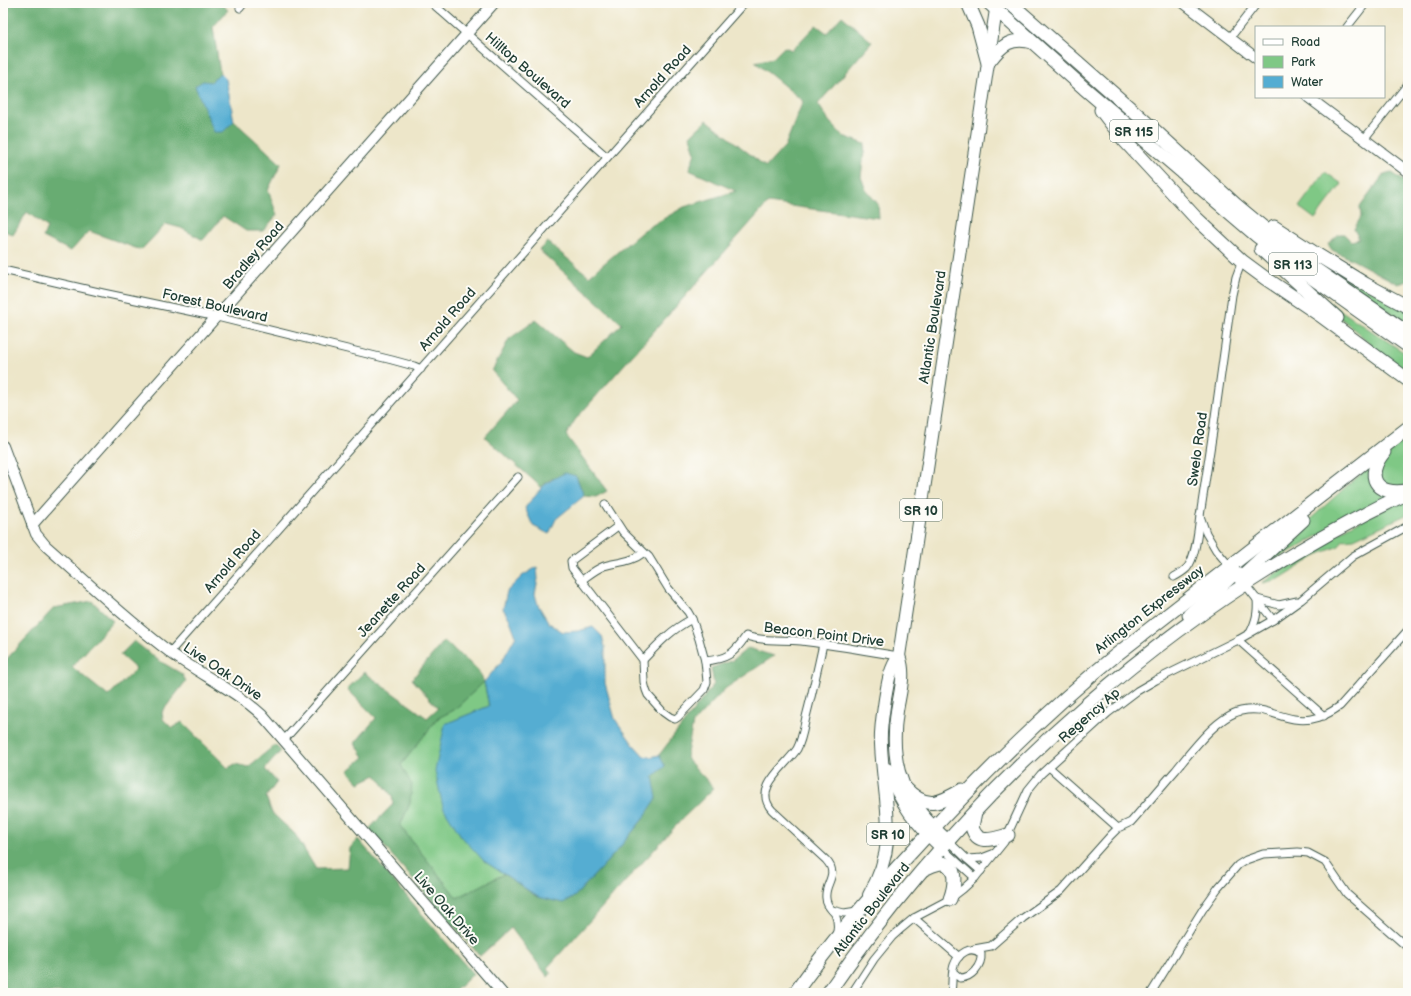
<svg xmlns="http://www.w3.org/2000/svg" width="1411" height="996" viewBox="0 0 1411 996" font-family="'Balsamiq Sans',sans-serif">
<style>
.green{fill:#7fc885;stroke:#4f825c}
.forest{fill:#67ac72;stroke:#437453}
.water{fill:#54add2;stroke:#3a7583}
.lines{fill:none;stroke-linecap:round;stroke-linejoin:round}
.street-casing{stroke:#3e564a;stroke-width:9}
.secondary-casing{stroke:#3e564a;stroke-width:12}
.primary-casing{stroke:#3e564a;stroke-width:14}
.highway-casing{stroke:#3e564a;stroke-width:15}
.street{stroke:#fff;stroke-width:7}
.secondary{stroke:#fff;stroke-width:10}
.primary{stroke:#fff;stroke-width:12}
.highway{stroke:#fff;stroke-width:13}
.labels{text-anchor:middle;stroke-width:4;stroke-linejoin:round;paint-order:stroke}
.shield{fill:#fdfcf7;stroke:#62766e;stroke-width:1}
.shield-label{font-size:13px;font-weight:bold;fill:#1f3d34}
.street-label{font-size:14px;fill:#1f3d34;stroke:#fdfcf7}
</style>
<rect width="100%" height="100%" fill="#fdfcf7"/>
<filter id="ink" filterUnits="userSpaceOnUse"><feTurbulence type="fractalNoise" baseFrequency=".025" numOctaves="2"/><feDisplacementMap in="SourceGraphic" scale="8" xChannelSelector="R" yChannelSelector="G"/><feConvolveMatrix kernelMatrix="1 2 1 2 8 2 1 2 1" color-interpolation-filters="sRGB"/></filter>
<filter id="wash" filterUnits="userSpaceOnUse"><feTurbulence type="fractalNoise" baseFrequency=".012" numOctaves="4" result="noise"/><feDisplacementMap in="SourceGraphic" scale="16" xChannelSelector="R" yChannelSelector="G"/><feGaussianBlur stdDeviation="0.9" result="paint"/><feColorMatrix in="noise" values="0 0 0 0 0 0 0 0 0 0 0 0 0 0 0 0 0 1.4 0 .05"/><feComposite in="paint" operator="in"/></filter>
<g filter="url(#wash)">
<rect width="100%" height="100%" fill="#ede6c9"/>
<g class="green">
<polygon points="1325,172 1342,184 1315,219 1299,207"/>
<polygon points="1315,260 1408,310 1408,325"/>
<polygon points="1319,296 1408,355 1408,375 1382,354 1317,297"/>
<polygon points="1408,437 1408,484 1401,487 1392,488 1380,479 1381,462 1390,451"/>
<polygon points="1371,466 1392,495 1251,573 1349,484"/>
<polygon points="1408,497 1408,514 1354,539 1343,540 1339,546 1319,554 1279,579 1262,583 1291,563 1348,527"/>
<polygon points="484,682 489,706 445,724 484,861 504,874 457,898 400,826 410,803 401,765 438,718 454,710"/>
</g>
<g class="forest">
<polygon points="3,3 220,3 228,10 213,27 220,73 211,82 223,132 234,121 281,164 268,190 277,215 263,231 246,231 223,216 203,240 181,228 166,224 141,250 89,231 71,251 43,237 47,227 27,212 13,235 3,230"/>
<polygon points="842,16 872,42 818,104 829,121 843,136 865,144 861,177 866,190 878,204 879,218 768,203 575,420 566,435 607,491 596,497 584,496 576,476 551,479 541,487 485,437 517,400 492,371 509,339 536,320 574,352 587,357 622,324 539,250 547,242 589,276 644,230 684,207 736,191 689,170 695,153 690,136 707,120 766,167 785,146 803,101 755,62 773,58 784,47 792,50 816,25 827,33"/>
<polygon points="1391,172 1408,184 1408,281 1398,284 1351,259 1332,250 1328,244 1339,234 1344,234 1351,241 1359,239 1354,229 1361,217 1360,207 1384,174"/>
<polygon points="92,601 113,621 72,667 108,696 136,669 120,655 134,641 158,660 182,674 186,681 162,712 163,719 172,728 182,722 228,768 235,764 248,767 275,745 281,751 265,769 277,782 266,797 272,813 295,834 316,869 348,868 350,848 358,839 473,974 453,993 3,993 3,663 54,608"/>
<polygon points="444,641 478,670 484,682 454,710 438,718 401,765 412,785 410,803 400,826 457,898 504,874 537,897 574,897 615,853 643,819 653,777 665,766 659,755 714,684 711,668 733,660 748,648 774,656 726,688 693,723 686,758 714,788 683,818 547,968 551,973 548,977 511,928 480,956 369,829 393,804 392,796 376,775 359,783 348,771 364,757 355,743 376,718 347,689 364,672 427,718 438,708 412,679"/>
</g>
<g class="water">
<polygon points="220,73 226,79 234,121 223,132 214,132 195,86 203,81 211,82"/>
<path d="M565 473 576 476 584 496 556 519 549 534 533 526 525 508C539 490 543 483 565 473Z"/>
<polygon points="537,567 538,579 535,594 538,605 549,623 563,632 578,631 593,627 602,636 605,647 605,683 615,719 633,744 644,756 651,757 659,755 665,766 653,777 657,798 643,819 615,853 574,897 563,903 538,897 504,874 484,861 461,836 443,807 435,771 445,724 489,706 484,682 502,661 516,636 509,618 503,609 507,591 522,576"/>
</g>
</g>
<g filter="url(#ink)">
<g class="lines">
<defs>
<g id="street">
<polyline points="432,3 607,157"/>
<polyline points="240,8 244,3"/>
<polyline points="1347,27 1366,3"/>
<polyline points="1230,38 1257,3"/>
<polyline points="1364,139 1408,84"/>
<polyline points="3,270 103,293 217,317 392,360 414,366 421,369"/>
<polyline points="605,504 623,532 649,557 668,588 688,612 692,619 699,639 705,661 707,682 704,690 678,717 675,719 670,717 663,712 648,695 646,690 644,682 643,660 572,568 571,561 618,526"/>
<polyline points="1231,568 1216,550 1206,533 1200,516 1213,431 1232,295 1236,277 1242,261"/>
<path d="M1174 577C1179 574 1183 572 1187 568 1196 557 1198 530 1200 516"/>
<path d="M582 580C589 575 596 569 604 566 618 562 632 562 643 553"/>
<polyline points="1244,583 1273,620"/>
<polyline points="1257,599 1279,605 1297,601"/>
<path d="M1250 633C1256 621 1258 613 1257 599"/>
<polyline points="1238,640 1324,716"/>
<path d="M823 644C818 667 813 690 807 713 804 724 803 738 797 749 786 766 752 788 772 810L826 860C840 875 824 883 826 898 826 905 831 909 835 914 838 921 838 929 836 936"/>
<polyline points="170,652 744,3"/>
<path d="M643 660C658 644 672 629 692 619"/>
<path d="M705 661C727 659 734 654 746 636 764 642 783 639 801 641 834 645 866 651 899 656"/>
<polyline points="284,740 518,477"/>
<polyline points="1049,767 1118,828"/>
<polyline points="948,841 967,859 982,858 995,853"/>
<polyline points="942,848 975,878"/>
<polyline points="967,859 981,871"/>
<polyline points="832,910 844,913 857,911"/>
<polyline points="914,918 959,957"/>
<path d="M974 949 991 946 1023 918 1061 891 1111 835 1118 828 1131 822C1146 805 1160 788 1175 771 1190 753 1217 716 1241 711 1263 706 1275 716 1294 719 1312 722 1326 716 1340 706L1408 630"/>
<polyline points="852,993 874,959 892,937 902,928 914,918 950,899 963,889 975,878 1004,842 1028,790 1041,774 1108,713 1137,691 1156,680 1238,640 1273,620 1301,600 1353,556 1408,526"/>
<path d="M950 993 951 991C953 983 951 973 954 965 958 954 971 944 981 954 982 965 972 978 960 978L953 972"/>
<polyline points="1151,993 1203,909 1218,888 1238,865 1246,860 1263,854 1298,852 1308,853 1325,862 1347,894 1407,947 1408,947"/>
</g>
<g id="secondary">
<polyline points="1184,3 1256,58"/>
<polyline points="1308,97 1408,172"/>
<path d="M3 446 36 534 46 546C87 582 127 620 171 653 201 675 235 690 262 715L502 993"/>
<polyline points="32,525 494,3"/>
</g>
<g id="primary">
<path d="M989 62C1002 45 1011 36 1034 43"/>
<path d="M899 656C906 674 900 692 897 711 888 769 905 803 948 841"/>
<path d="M887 769C902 805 914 822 942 848"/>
<path d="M869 895C901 841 883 801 881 744 880 729 883 714 885 699 888 683 889 670 899 656L997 3"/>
</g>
<g id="highway">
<polyline points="968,3 978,26 988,63"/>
<polyline points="989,3 1084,88 1256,235 1301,270 1408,346"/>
<polyline points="1010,3 1141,118 1236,205 1305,262 1408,333"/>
<polyline points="1101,110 1124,140 1195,217 1242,261 1265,278 1320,315 1408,380"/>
<polyline points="1274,227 1316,254 1365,284 1408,307"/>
<polyline points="1261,249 1337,318"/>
<path d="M1384 452C1364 476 1376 496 1406 491"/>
<polyline points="1240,578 1303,520"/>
<polyline points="1189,615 1235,573"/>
<path d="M905 788C926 810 939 804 962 790"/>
<path d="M975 812 972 827C977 846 993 839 1008 835"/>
<path d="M924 869C929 867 936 863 942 863 959 865 954 889 950 899"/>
<path d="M795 993C832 940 873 893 917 846 979 778 1044 713 1116 655L1408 428"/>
<path d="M828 993C973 783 1177 602 1408 493"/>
</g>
</defs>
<use href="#street" class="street-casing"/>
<use href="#secondary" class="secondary-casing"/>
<use href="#primary" class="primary-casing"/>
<use href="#highway" class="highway-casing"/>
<use href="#street" class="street"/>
<use href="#secondary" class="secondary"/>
<use href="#primary" class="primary"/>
<use href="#highway" class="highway"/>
</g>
</g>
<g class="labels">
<g class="shield">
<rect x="1110" y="120" width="48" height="22" rx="3"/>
<rect x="1269" y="253" width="48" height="22" rx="3"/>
<rect x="900" y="499" width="42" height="22" rx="3"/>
<rect x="867" y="823" width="42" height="22" rx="3"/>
</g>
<g class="shield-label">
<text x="1134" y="136">SR 115</text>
<text x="1293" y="269">SR 113</text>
<text x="921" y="515">SR 10</text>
<text x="888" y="839">SR 10</text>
</g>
<g class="street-label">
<text transform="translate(528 70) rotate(41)" y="5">Hilltop Boulevard</text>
<text transform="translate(662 76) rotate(-48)" y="5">Arnold Road</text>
<text transform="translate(253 255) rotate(-49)" y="5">Bradley Road</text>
<text transform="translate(215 305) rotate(13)" y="5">Forest Boulevard</text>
<text transform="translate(447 319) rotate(-49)" y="5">Arnold Road</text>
<text transform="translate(932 327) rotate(-81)" y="5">Atlantic Boulevard</text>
<text transform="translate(1197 449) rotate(-82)" y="5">Swelo Road</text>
<text transform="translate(232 561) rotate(-49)" y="5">Arnold Road</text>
<text transform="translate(391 600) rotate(-48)" y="5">Jeanette Road</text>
<text transform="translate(1149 609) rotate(-38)" y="5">Arlington Expressway</text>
<text transform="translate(824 634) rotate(7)" y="5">Beacon Point Drive</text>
<text transform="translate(223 671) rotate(34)" y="5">Live Oak Drive</text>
<text transform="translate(1089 715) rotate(-41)" y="5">Regency Ap</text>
<text transform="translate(447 908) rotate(49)" y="5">Live Oak Drive</text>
<text transform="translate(871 909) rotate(-52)" y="5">Atlantic Boulevard</text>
</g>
</g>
<rect width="1411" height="996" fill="none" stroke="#fdfcf7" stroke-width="16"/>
<rect x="1255" y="26" width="130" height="72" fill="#fdfcf7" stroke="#a4b0a9"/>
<rect x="1263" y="39" width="20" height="6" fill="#ffffff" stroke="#a4b0a9"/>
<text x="1291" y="46" font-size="12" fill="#1f3d34">Road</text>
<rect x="1263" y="56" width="20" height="12" fill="#7fc885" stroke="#a4b0a9"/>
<text x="1291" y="66" font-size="12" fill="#1f3d34">Park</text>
<rect x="1263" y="76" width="20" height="12" fill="#54add2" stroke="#a4b0a9"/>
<text x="1291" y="86" font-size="12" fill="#1f3d34">Water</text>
</svg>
